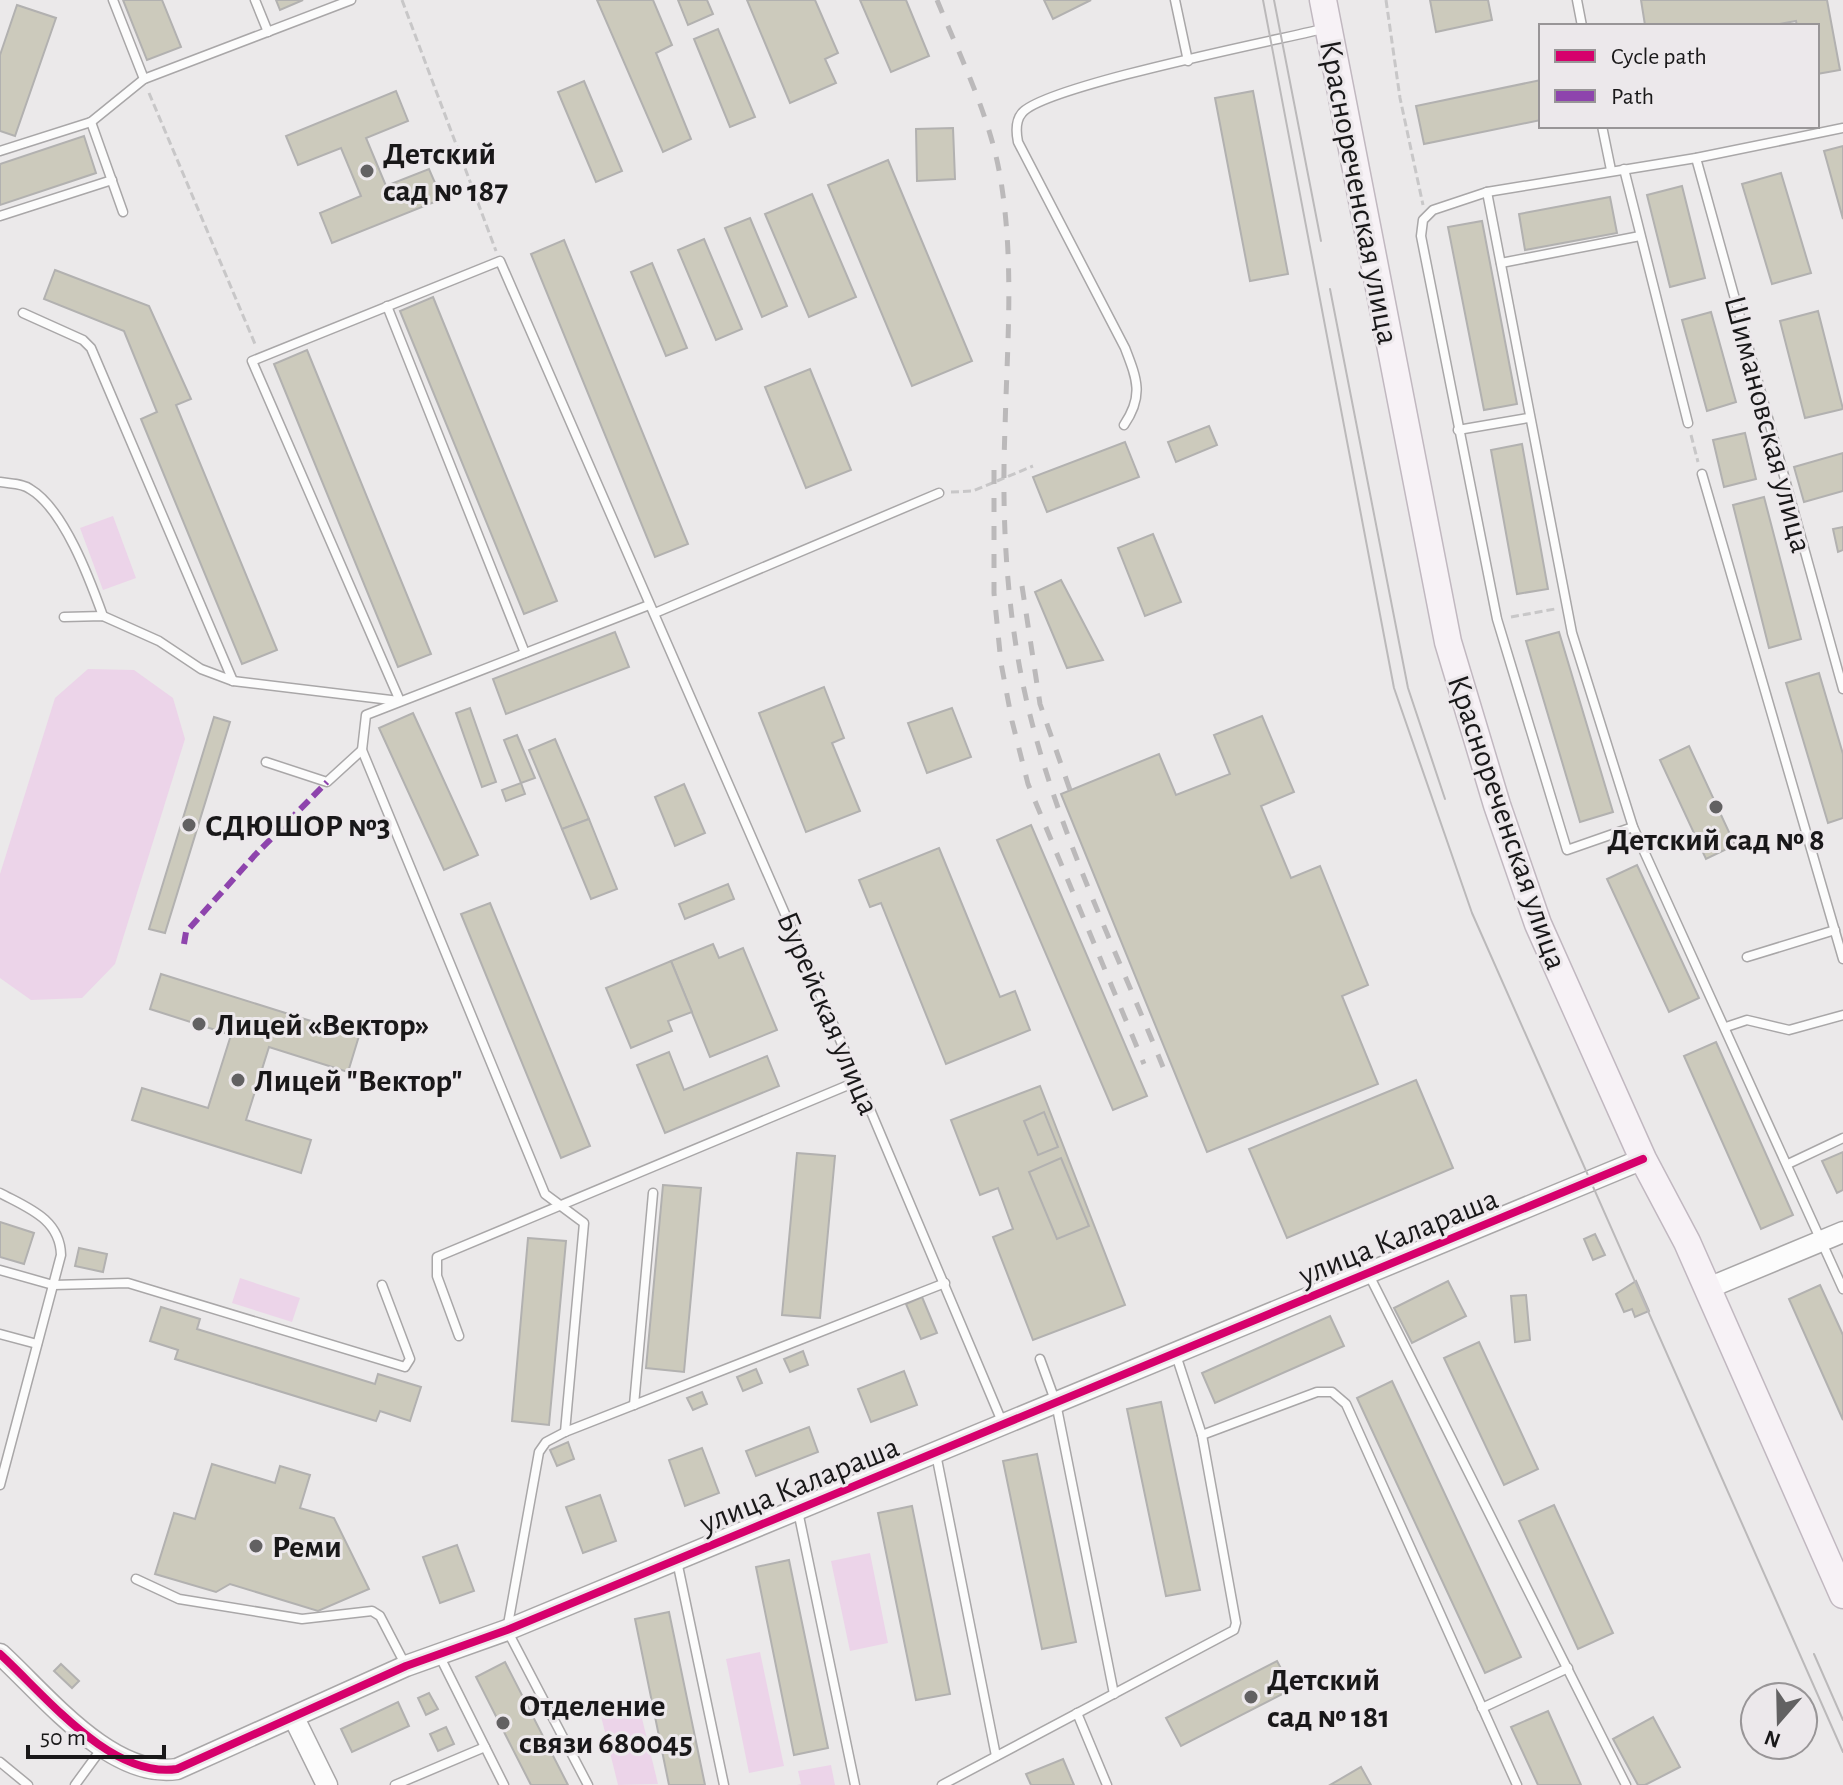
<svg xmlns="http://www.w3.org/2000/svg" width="1843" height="1785" viewBox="0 0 1843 1785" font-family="'Alegreya Sans',sans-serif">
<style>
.green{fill:#ecd4e9}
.building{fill:#cccabc;stroke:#b2b1b0;stroke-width:2}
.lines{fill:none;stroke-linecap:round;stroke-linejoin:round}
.service-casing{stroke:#a9a7a8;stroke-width:11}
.tertiary-casing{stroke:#a9a7a8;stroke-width:23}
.primary-casing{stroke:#c1b8c0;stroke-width:29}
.path{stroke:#c8c7c8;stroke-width:3;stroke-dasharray:8 4;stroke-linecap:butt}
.service{stroke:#fcfcfc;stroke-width:8}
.tertiary{stroke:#fcfcfc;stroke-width:20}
.primary{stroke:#f7f2f6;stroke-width:26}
.tram{stroke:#bbb9ba;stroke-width:2}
.rail{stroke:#bbb9ba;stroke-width:5;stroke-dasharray:14 14;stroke-linecap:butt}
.quiet{stroke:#8e44ad;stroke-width:6;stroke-dasharray:12 6;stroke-linecap:butt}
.cycleway-casing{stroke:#ece8eb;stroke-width:13}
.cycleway{stroke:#d6006c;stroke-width:8}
.poi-dot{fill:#626162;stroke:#ece8eb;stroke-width:3}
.labels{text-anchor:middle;stroke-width:6;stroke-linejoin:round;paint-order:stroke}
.poi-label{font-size:32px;font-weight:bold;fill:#191819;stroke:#ece8eb;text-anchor:start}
.street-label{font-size:32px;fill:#191819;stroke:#ece8eb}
</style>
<rect width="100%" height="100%" fill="#ebe9ea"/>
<g class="green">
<polygon points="113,516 136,578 103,590 80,528"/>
<polygon points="88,669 134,670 173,698 185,739 115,964 82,998 31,1000 0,978 0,874 55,698"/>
<polygon points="240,1278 300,1298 292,1322 232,1303"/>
<polygon points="870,1553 888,1643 850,1651 831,1561"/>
<polygon points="760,1652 784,1766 749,1773 726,1659"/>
<polygon points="637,1698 658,1784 618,1785 599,1708"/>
<polygon points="831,1765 835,1785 797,1785 801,1784 798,1771"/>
</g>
<g class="building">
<polygon points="123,0 162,0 181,47 147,60"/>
<polygon points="276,0 303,0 280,10"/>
<polygon points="597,0 653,0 672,45 656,53 691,139 663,152"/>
<polygon points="678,0 707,0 713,14 688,25"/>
<polygon points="747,0 815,0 838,53 825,59 836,83 790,103"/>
<polygon points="860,0 906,0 929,56 891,72"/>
<polygon points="1044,0 1091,0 1053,19"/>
<polygon points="1430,0 1488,0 1492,20 1436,32"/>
<polygon points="1641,0 1827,0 1840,70 1817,74 1817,26 1797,26 1796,21 1769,26 1639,26 1645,25"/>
<polygon points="17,5 56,18 15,136 0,131 0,55"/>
<polygon points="718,29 755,117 730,127 694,39"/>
<polygon points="1541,80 1541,120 1424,144 1416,106"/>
<polygon points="584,81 622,171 596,182 558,92"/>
<polygon points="396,91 408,121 366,138 386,186 429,169 442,199 332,243 320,213 361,196 341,148 298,165 286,136"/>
<polygon points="1253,91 1288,274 1250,281 1215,98"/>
<polygon points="953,128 955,179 917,181 916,129"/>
<polygon points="84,136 96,173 0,205 0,164"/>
<polygon points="1843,146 1843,219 1824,151"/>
<polygon points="888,160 972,361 912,386 828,185"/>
<polygon points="1781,173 1811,273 1772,284 1742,184"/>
<polygon points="1682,186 1705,278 1670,287 1647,195"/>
<polygon points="812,194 856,297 809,317 765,214"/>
<polygon points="1610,197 1617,233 1525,250 1519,214"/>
<polygon points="750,218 787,306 762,317 725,228"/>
<polygon points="1482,221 1517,404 1484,410 1448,227"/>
<polygon points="704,239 742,329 716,340 678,250"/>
<polygon points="564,240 688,544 655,557 531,254"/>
<polygon points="652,263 687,348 666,356 631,272"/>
<polygon points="55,270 149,306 191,399 176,405 277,650 242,664 141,419 157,412 124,331 44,299"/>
<polygon points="433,297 557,601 524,614 400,311"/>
<polygon points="1818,311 1843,409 1805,418 1780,321"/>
<polygon points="1711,312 1736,402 1707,411 1682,320"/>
<polygon points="307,350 431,654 398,667 274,364"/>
<polygon points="810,369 851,470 806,488 765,387"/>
<polygon points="1209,426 1217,445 1176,462 1168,442"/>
<polygon points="1745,433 1756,479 1724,487 1713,440"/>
<polygon points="1125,442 1139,477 1047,512 1033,477"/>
<polygon points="1522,444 1548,589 1517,594 1491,450"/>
<polygon points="1843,453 1843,491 1804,502 1794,467"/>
<polygon points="1764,497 1801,639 1769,648 1733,505"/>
<polygon points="1843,527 1843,550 1838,552 1833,529"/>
<polygon points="1153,534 1181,602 1145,616 1118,548"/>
<polygon points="1061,580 1103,660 1067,668 1035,592"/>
<polygon points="615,632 629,667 506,714 493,679"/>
<polygon points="1559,632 1613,812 1580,822 1526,641"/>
<polygon points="1819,673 1843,754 1843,818 1828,823 1786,683"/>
<polygon points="824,687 844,738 832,743 860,811 806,832 759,713"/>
<polygon points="470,708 496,782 482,787 456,713"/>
<polygon points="952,708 971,757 927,773 908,723"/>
<polygon points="413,713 478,855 444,870 379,728"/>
<polygon points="1262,716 1294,792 1261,806 1291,878 1320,866 1368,985 1342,996 1378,1084 1207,1152 1061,794 1159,754 1176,795 1230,774 1214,735"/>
<polygon points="214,717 230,722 165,933 149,929"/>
<polygon points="517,735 535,778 521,783 504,740"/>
<polygon points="555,739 589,819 562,829 529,750"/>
<polygon points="1689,746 1735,845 1706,859 1660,760"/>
<polygon points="521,783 525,794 506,801 502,790"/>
<polygon points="684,784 705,833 675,846 655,797"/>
<polygon points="589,819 617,889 591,899 562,829"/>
<polygon points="1031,825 1147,1096 1113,1110 997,840"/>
<polygon points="939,848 1000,997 1015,991 1030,1030 946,1064 881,903 870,907 859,880"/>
<polygon points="1637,865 1699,998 1669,1012 1607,879"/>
<polygon points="728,884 734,899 685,919 679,904"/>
<polygon points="490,903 590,1146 561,1158 461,914"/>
<polygon points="713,944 719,958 743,948 777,1030 710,1057 671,961"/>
<polygon points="671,961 692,1012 668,1021 672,1031 631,1048 606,988"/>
<polygon points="161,974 359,1036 348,1072 269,1047 246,1120 311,1140 301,1173 132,1120 142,1088 208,1108 231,1035 150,1009"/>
<polygon points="1716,1042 1793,1215 1761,1229 1684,1056"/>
<polygon points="669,1052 684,1090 767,1056 779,1086 665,1133 637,1065"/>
<polygon points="1416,1080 1453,1168 1287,1238 1249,1149"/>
<polygon points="1040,1086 1125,1305 1033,1340 993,1237 1013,1229 998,1188 980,1195 951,1120"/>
<polygon points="1044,1112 1058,1147 1038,1155 1024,1121"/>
<polygon points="1843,1152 1843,1190 1837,1193 1822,1161"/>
<polygon points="797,1153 835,1156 820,1318 782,1315"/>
<polygon points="1061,1158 1089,1226 1057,1239 1029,1172"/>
<polygon points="663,1185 701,1188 684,1372 646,1368"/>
<polygon points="0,1222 34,1233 24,1264 0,1257"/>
<polygon points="1595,1234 1605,1255 1593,1260 1584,1239"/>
<polygon points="528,1238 566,1241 549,1425 512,1421"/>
<polygon points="79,1248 107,1254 103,1272 75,1266"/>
<polygon points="1448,1281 1466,1316 1412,1343 1394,1308"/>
<polygon points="1636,1281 1649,1311 1635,1317 1632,1309 1624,1312 1616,1294"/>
<polygon points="1820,1285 1843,1335 1843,1420 1789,1299"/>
<polygon points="1526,1295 1530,1340 1515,1342 1511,1296"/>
<polygon points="922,1297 937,1333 921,1339 906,1304"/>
<polygon points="161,1307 200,1319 197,1329 375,1384 378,1374 421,1387 410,1421 380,1411 376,1421 175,1359 178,1350 150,1341"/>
<polygon points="1330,1316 1344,1346 1215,1403 1202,1373"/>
<polygon points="1479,1342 1538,1469 1504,1485 1444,1358"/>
<polygon points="803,1351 808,1365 790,1372 784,1359"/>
<polygon points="756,1369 762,1383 743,1391 737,1377"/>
<polygon points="904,1371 917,1405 871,1422 858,1389"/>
<polygon points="1392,1381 1521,1657 1485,1673 1357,1398"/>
<polygon points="702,1392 707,1404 693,1410 687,1398"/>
<polygon points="1161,1402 1200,1590 1166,1596 1127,1409"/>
<polygon points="809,1427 818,1452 756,1476 746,1451"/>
<polygon points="568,1442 574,1459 557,1466 550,1450"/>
<polygon points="702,1448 719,1493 685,1506 669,1460"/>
<polygon points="1037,1454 1076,1642 1042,1649 1003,1461"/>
<polygon points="212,1464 275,1483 280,1466 310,1475 300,1508 334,1518 369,1589 318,1611 230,1584 216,1592 155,1574 174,1513 195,1519"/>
<polygon points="600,1495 616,1541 583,1553 566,1507"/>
<polygon points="1554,1505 1613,1633 1578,1649 1519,1521"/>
<polygon points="912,1506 950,1694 916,1700 878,1513"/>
<polygon points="457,1545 474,1591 440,1603 423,1557"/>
<polygon points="789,1560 828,1748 794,1755 756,1567"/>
<polygon points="669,1612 705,1785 669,1785 635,1619"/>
<polygon points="1277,1661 1292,1689 1181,1746 1166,1718"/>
<polygon points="505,1662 568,1785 531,1785 476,1677"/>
<polygon points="61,1664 79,1681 72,1688 54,1671"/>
<polygon points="429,1693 438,1709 426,1715 418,1698"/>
<polygon points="398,1702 409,1726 352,1752 341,1729"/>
<polygon points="1548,1711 1581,1785 1538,1785 1511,1727"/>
<polygon points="1653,1717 1680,1767 1645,1785 1638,1785 1613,1739"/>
<polygon points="446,1727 454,1744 438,1751 430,1734"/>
<polygon points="1063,1759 1074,1785 1031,1785 1026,1774"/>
<polygon points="1361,1767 1371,1785 1330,1785"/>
</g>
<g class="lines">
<defs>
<g id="service">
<polyline points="113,0 144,79"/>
<polyline points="255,0 268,32"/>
<polyline points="1175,0 1188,61"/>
<polyline points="1577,0 1582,26"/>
<polyline points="91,122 123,212"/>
<polyline points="1602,126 1611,170"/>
<polyline points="0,151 91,122 144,79 351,0"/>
<polyline points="1696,158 1843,689"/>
<polyline points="1624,169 1688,423"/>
<polyline points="1487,192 1572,633 1633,827 1843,1289"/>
<polyline points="0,216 112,180"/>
<polyline points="1501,263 1640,236"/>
<polyline points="387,306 525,653"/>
<polyline points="23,313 83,340 91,348 233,681"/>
<path d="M1124 425C1144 396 1137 379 1125 348L1018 142C1016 132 1015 121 1022 113 1044 86 1278 40 1327 28"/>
<polyline points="1458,430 1528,418"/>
<polyline points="1702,474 1843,959"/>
<path d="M0 482C10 484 22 483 30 489 64 509 90 580 103 616"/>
<polyline points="655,613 939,493"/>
<polyline points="64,617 103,616 159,641 201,669 233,681 399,701"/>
<polyline points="400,701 252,361 500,261 858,1081 1003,1424"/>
<polyline points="266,762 327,782 362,750"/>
<polyline points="1633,827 1567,850 1497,619 1421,236 1423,220 1433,210 1487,192 1696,158 1843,128"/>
<polyline points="1747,957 1835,930"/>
<polyline points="1726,1027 1747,1020 1789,1030 1843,1015"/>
<polyline points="1788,1164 1843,1138"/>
<path d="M0 1193C28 1208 60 1219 61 1255L0 1485"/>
<polyline points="0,1270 53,1285 128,1283 405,1367 410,1359 382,1285"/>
<polyline points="1369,1275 1626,1785"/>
<polyline points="0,1334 37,1344"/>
<polyline points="459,1336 437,1276 437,1257 858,1081"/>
<polyline points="1040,1359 1056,1403 1114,1694"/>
<polyline points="634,1405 653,1193"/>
<polyline points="565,1432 584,1223 545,1194 362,750 366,715 649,605"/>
<polyline points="1202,1435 1317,1392 1332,1392 1346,1404 1517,1785"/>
<polyline points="936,1454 996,1756"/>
<polyline points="798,1511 855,1785"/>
<polyline points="677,1561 724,1785"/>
<polyline points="136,1579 179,1599 302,1619 372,1611 380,1616 406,1666"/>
<polyline points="440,1657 504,1785"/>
<polyline points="1482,1708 1568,1668"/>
<polyline points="1077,1713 1107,1785"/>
<polyline points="0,1762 28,1785"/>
<polyline points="75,1785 102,1748"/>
<polyline points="395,1785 485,1747"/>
<polyline points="588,1785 507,1630 539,1452 546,1442 565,1432 945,1283"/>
<polyline points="942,1785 1234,1630 1236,1623 1202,1435 1176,1355"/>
</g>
<g id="tertiary">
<polyline points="1706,1289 1843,1232"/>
<path d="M0 1654C45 1695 111 1779 177 1769L406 1666 507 1630 1643 1159"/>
<polyline points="294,1718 327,1785"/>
</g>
<polyline id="primary" points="1323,0 1448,642 1497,805 1538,924 1643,1159 1687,1242 1843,1595"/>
</defs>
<use href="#service" class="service-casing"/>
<use href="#tertiary" class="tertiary-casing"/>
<use href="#primary" class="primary-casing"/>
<g class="path">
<polyline points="402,0 496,251"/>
<polyline points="1386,0 1400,98 1423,205"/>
<polyline points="149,93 255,344"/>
<polyline points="1691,435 1698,462"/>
<polyline points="951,492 973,491 1033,466"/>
<polyline points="1511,617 1555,609"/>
</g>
<use href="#service" class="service"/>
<use href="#tertiary" class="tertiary"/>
<use href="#primary" class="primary"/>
<g class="tram">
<polyline points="1263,0 1394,688 1472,913 1843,1752"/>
<polyline points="1274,0 1321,241"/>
<polyline points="1330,289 1408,688 1445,799"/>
<polyline points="1814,1654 1843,1720"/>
</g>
<g class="rail">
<path d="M937 0C962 61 993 122 1002 188 1014 269 1007 348 1005 429 1002 502 1005 580 1017 652 1040 795 1109 933 1163 1067"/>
<polyline points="994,470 994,593 1001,663 1012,721 1028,784 1144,1064"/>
<polyline points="1022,586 1040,704 1070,790"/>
</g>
<polyline class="quiet" points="184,944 186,932 255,855 327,782"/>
<defs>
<path id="cycleway" d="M0 1654C45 1695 111 1779 177 1769L406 1666 507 1630 1643 1159"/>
</defs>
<use href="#cycleway" class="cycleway-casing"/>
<use href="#cycleway" class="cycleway"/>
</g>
<g class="poi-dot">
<circle cx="367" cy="171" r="8"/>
<circle cx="1716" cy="807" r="8"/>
<circle cx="189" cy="825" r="8"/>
<circle cx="199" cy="1024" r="8"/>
<circle cx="238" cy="1080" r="8"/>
<circle cx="256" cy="1546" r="8"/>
<circle cx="1251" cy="1697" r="8"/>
<circle cx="503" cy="1723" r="8"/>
</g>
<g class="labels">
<g class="poi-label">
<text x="383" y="164">Детский<tspan x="383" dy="37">сад № 187</tspan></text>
<text x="205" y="836">СДЮШОР №3</text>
<text x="1716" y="850" text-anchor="middle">Детский сад № 8</text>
<text x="215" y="1035">Лицей «Вектор»</text>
<text x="254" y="1091">Лицей "Вектор"</text>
<text x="272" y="1557">Реми</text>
<text x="1267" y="1690">Детский<tspan x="1267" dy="37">сад № 181</tspan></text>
<text x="519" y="1716">Отделение<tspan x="519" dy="37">связи 680045</tspan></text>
</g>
<g class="street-label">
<text transform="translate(1360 192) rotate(79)" y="11">Краснореченская улица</text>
<text transform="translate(1769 424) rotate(75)" y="11">Шимановская улица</text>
<text transform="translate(1508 822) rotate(71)" y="11">Краснореченская улица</text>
<text transform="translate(829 1013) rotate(67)" y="11">Бурейская улица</text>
<text transform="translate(1398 1236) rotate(-22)" y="11">улица Калараша</text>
<text transform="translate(799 1484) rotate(-22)" y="11">улица Калараша</text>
</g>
</g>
<rect x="1539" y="24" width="280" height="104" fill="#ece8eb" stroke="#989597" stroke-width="2"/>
<rect x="1555" y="50" width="40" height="12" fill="#d6006c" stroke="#989597" stroke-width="2"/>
<text x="1611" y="64" font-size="24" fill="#191819">Cycle path</text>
<rect x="1555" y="90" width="40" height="12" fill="#8e44ad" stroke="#989597" stroke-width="2"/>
<text x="1611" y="104" font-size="24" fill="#191819">Path</text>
<g transform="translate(1779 1721) rotate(200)"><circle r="38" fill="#ece8eb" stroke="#989597" stroke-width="2"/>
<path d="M0-6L14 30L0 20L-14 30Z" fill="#626162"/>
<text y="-12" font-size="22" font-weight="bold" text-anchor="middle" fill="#191819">N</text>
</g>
<path d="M28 1745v12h136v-12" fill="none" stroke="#191819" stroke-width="4"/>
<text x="40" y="1745" font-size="24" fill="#191819" stroke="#ece8eb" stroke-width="6" paint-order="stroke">50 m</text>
</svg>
